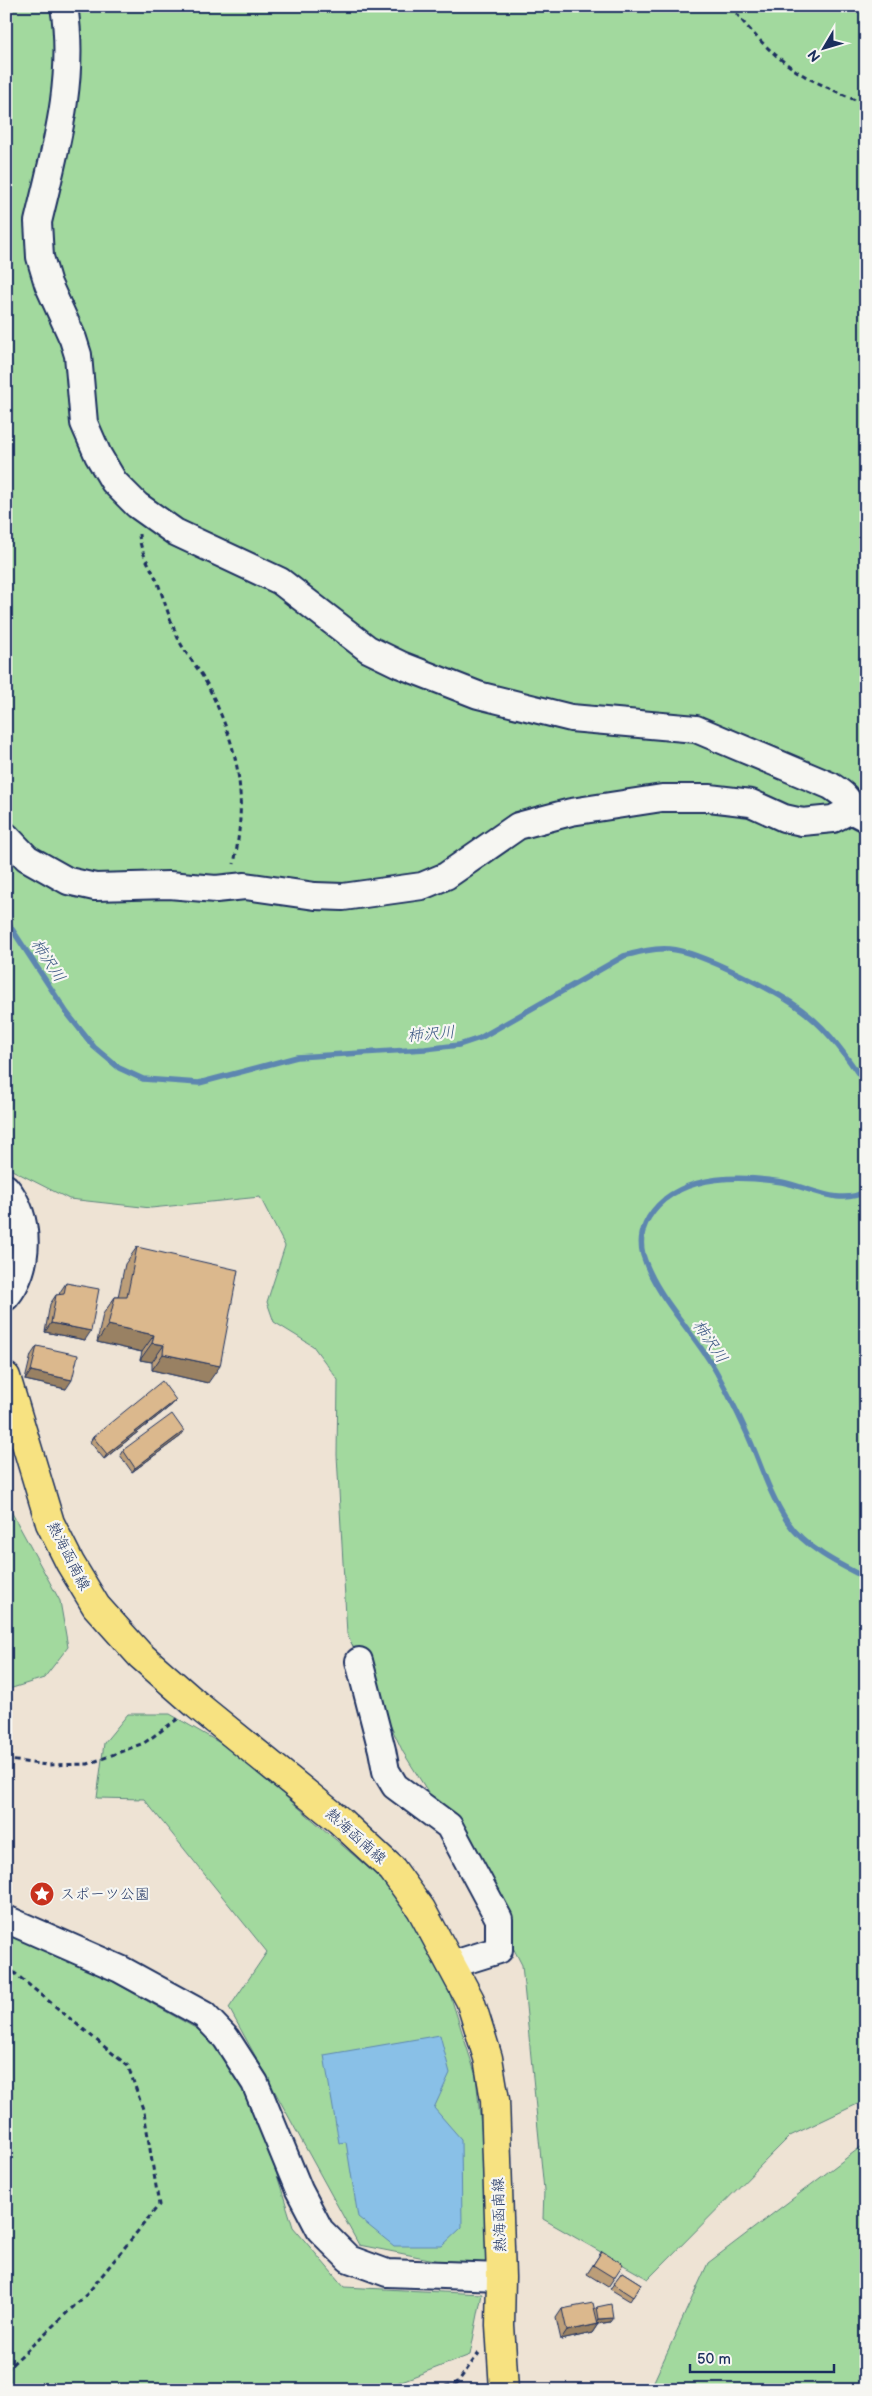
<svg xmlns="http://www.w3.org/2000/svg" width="872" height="2396" viewBox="0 0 872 2396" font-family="'Balsamiq Sans','Klee One',sans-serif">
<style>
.green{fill:#a2d99e;stroke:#5e847e}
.water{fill:#89c0e7;stroke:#5d86b0}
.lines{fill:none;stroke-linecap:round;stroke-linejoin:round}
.stream{stroke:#5d86b0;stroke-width:5.5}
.minor-casing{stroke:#1b2f5e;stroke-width:30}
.major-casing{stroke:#1b2f5e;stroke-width:31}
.path{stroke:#1b2f5e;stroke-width:3;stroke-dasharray:5 4;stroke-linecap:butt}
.minor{stroke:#f6f6f2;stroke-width:26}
.major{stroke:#f7e281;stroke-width:28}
.wall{fill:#bc9e79;stroke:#1b2f5e}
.shaded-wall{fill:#998163;stroke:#1b2f5e}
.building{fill:#dbb88d;stroke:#1b2f5e}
.labels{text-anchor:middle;stroke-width:4.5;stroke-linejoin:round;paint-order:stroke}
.street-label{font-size:15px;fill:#1b2f5e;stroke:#f6f6f2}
.poi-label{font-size:15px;fill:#1b2f5e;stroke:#f6f6f2;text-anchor:start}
.water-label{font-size:16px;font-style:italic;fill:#365380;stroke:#f6f6f2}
</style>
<rect width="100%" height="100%" fill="#eee3d4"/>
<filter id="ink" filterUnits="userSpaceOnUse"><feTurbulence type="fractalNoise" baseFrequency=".02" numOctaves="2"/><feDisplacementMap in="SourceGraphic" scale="10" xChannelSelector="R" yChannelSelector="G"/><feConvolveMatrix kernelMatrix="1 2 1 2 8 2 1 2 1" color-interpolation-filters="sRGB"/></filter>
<g filter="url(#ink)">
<g class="green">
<polygon points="6,6 866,6 866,2100 790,2136 648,2279 543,2219 544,2190 522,1965 455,1835 403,1752 347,1634 337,1455 338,1380 313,1346 274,1322 267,1302 285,1246 260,1197 151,1208 69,1199 6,1167"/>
<polygon points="6,1502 60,1601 68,1647 44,1678 6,1690"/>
<polygon points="128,1714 170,1714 232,1750 395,1891 449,1991 476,2076 495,2272 359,2245 229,2008 267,1952 144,1799 97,1798 104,1743"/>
<polygon points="12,1925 206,2034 247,2078 293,2227 344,2287 482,2294 470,2355 378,2390 6,2390 6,1928"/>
<polygon points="866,2143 866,2381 860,2390 650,2390 708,2263"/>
</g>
<polygon class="water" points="440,2035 450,2073 434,2108 461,2139 462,2227 442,2246 394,2246 358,2217 346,2142 339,2143 324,2055"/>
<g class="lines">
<g class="stream">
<path d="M6 920 67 1013 94 1047 119 1068 143 1079 199 1083 297 1057 425 1049 459 1045 480 1038 624 956C639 952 653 948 669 949 699 951 783 994 807 1014 831 1033 849 1060 866 1085"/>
<path d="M866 1191C840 1207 809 1187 782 1182 744 1176 697 1174 665 1199 648 1213 637 1233 643 1255 656 1298 696 1334 717 1373 731 1399 744 1425 755 1452 764 1475 773 1500 787 1521 804 1547 838 1564 866 1578"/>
</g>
<defs>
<g id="minor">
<path d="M64 6C76 80 55 150 38 222L40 257 48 284 73 339 78 355 84 423 98 455 114 482 137 505 175 532 280 581 368 649 401 665 478 695 571 718 696 729 831 786C840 792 850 798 851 810L866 818"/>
<polyline points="6,836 27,858 68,881 95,887 169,885 216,889 245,886 315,896 343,897 422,886 446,876 518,826 571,812 662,798 709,798 751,803 784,818 802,822 833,819 851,810"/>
<path d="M6 1188C31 1217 31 1268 6 1297"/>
<polyline points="359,1661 382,1750 386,1771 395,1786 449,1826 499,1919 499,1950 451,1965"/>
<polyline points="6,1919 120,1969 204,2015 226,2038 255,2083 299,2190 320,2230 349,2259 387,2273 501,2277"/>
</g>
<polyline id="major" points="6,1377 50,1523 70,1563 96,1606 140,1655 197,1705 339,1820 392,1869 421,1909 470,2000 488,2058 495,2100 501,2277 500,2325 504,2390"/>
</defs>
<use href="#minor" class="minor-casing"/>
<use href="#major" class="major-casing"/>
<g class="path">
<path d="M731 6C750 33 780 63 810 79 828 88 847 96 866 105"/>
<path d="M139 534C140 554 152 567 159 586 165 603 170 620 177 636 184 653 199 668 207 684 239 749 248 793 234 864"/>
<polyline points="6,1757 9,1760 47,1765 88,1764 144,1743 179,1718"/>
<polyline points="6,1966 128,2066 144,2112 159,2205 87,2294 6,2370"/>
<polyline points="428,2390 457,2383 479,2353"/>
</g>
<use href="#minor" class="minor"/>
<use href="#major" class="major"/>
</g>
<g class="wall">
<polygon points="137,1247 208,1383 152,1370 152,1362 140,1360 142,1352 97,1342 103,1314 115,1297 118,1297 125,1264"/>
<polygon points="66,1283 85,1340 45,1332 50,1304 56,1295 59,1295 60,1292"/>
<polygon points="37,1346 66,1389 25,1380 31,1355"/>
<polygon points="176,1400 173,1404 104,1459 90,1442 93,1437"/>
<polygon points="181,1436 132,1472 120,1455 123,1450"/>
<polygon points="602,2251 614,2278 608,2287 587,2274"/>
<polygon points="622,2272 641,2284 630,2301 610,2289"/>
<polygon points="597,2307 610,2322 598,2324 592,2333 561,2340 556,2318 562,2309 595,2309"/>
</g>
<g class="shaded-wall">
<polygon points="51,1323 91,1331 85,1340 45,1332"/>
<polygon points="108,1325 154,1335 142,1352 97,1342"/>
<polygon points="152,1343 164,1345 152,1362 140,1360"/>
<polygon points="163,1354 220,1366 208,1383 152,1370"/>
<polygon points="31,1371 72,1380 66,1389 25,1380"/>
<polygon points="176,1400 173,1404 104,1459 107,1454"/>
<polygon points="184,1431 181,1436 132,1472 135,1468"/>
<polygon points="613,2318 610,2322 596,2324 599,2319"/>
<polygon points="598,2324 592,2333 561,2340 567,2331"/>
</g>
<g class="building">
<polygon points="137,1247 238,1270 220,1366 163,1354 164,1345 152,1343 154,1335 108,1325 115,1297 127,1297"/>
<polygon points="66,1283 99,1289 91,1331 51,1323 56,1295 64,1294"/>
<polygon points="37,1346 78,1355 72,1380 31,1371"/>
<polygon points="162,1381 176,1400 107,1454 93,1437"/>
<polygon points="172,1414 184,1431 135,1468 123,1450"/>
<polygon points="602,2251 623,2264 614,2278 593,2265"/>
<polygon points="622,2272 641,2284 633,2297 613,2284"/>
<polygon points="593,2303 598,2324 567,2331 562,2309"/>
<polygon points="611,2304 613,2318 599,2319 597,2307"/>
</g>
</g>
<defs>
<symbol id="sight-disc" viewBox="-11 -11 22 22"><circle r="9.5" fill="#c8321e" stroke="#f6f6f2"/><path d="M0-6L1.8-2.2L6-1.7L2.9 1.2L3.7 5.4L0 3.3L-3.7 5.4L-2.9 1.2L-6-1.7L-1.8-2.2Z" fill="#fff"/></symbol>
</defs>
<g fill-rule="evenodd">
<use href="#sight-disc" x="28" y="1880" width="28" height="28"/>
</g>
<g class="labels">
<g class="street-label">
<text transform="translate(69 1556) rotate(63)" y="5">熱海函南線</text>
<text transform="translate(356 1836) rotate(42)" y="5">熱海函南線</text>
<text transform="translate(499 2215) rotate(-92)" y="5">熱海函南線</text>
</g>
<g class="poi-label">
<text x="60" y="1899">スポーツ公園</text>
</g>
<g class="water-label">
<text transform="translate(49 960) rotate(57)" y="6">柿沢川</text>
<text transform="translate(431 1033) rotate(-5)" y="6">柿沢川</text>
<text transform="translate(711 1341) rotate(56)" y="6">柿沢川</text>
</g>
</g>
<rect width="872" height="2396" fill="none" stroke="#f6f6f2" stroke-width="25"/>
<rect x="12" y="12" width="847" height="2371" fill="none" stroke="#1b2f5e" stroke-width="2" filter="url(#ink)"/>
<g transform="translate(824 48) rotate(232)" stroke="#f6f6f2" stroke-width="4" paint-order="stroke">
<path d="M0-4L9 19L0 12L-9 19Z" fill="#1b2f5e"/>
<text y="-8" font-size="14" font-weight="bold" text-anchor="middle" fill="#1b2f5e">N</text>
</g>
<path d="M690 2364v8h144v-8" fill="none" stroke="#1b2f5e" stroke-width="2.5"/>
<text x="697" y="2364" font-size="15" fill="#1b2f5e" stroke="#f6f6f2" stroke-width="4" paint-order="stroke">50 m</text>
</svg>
